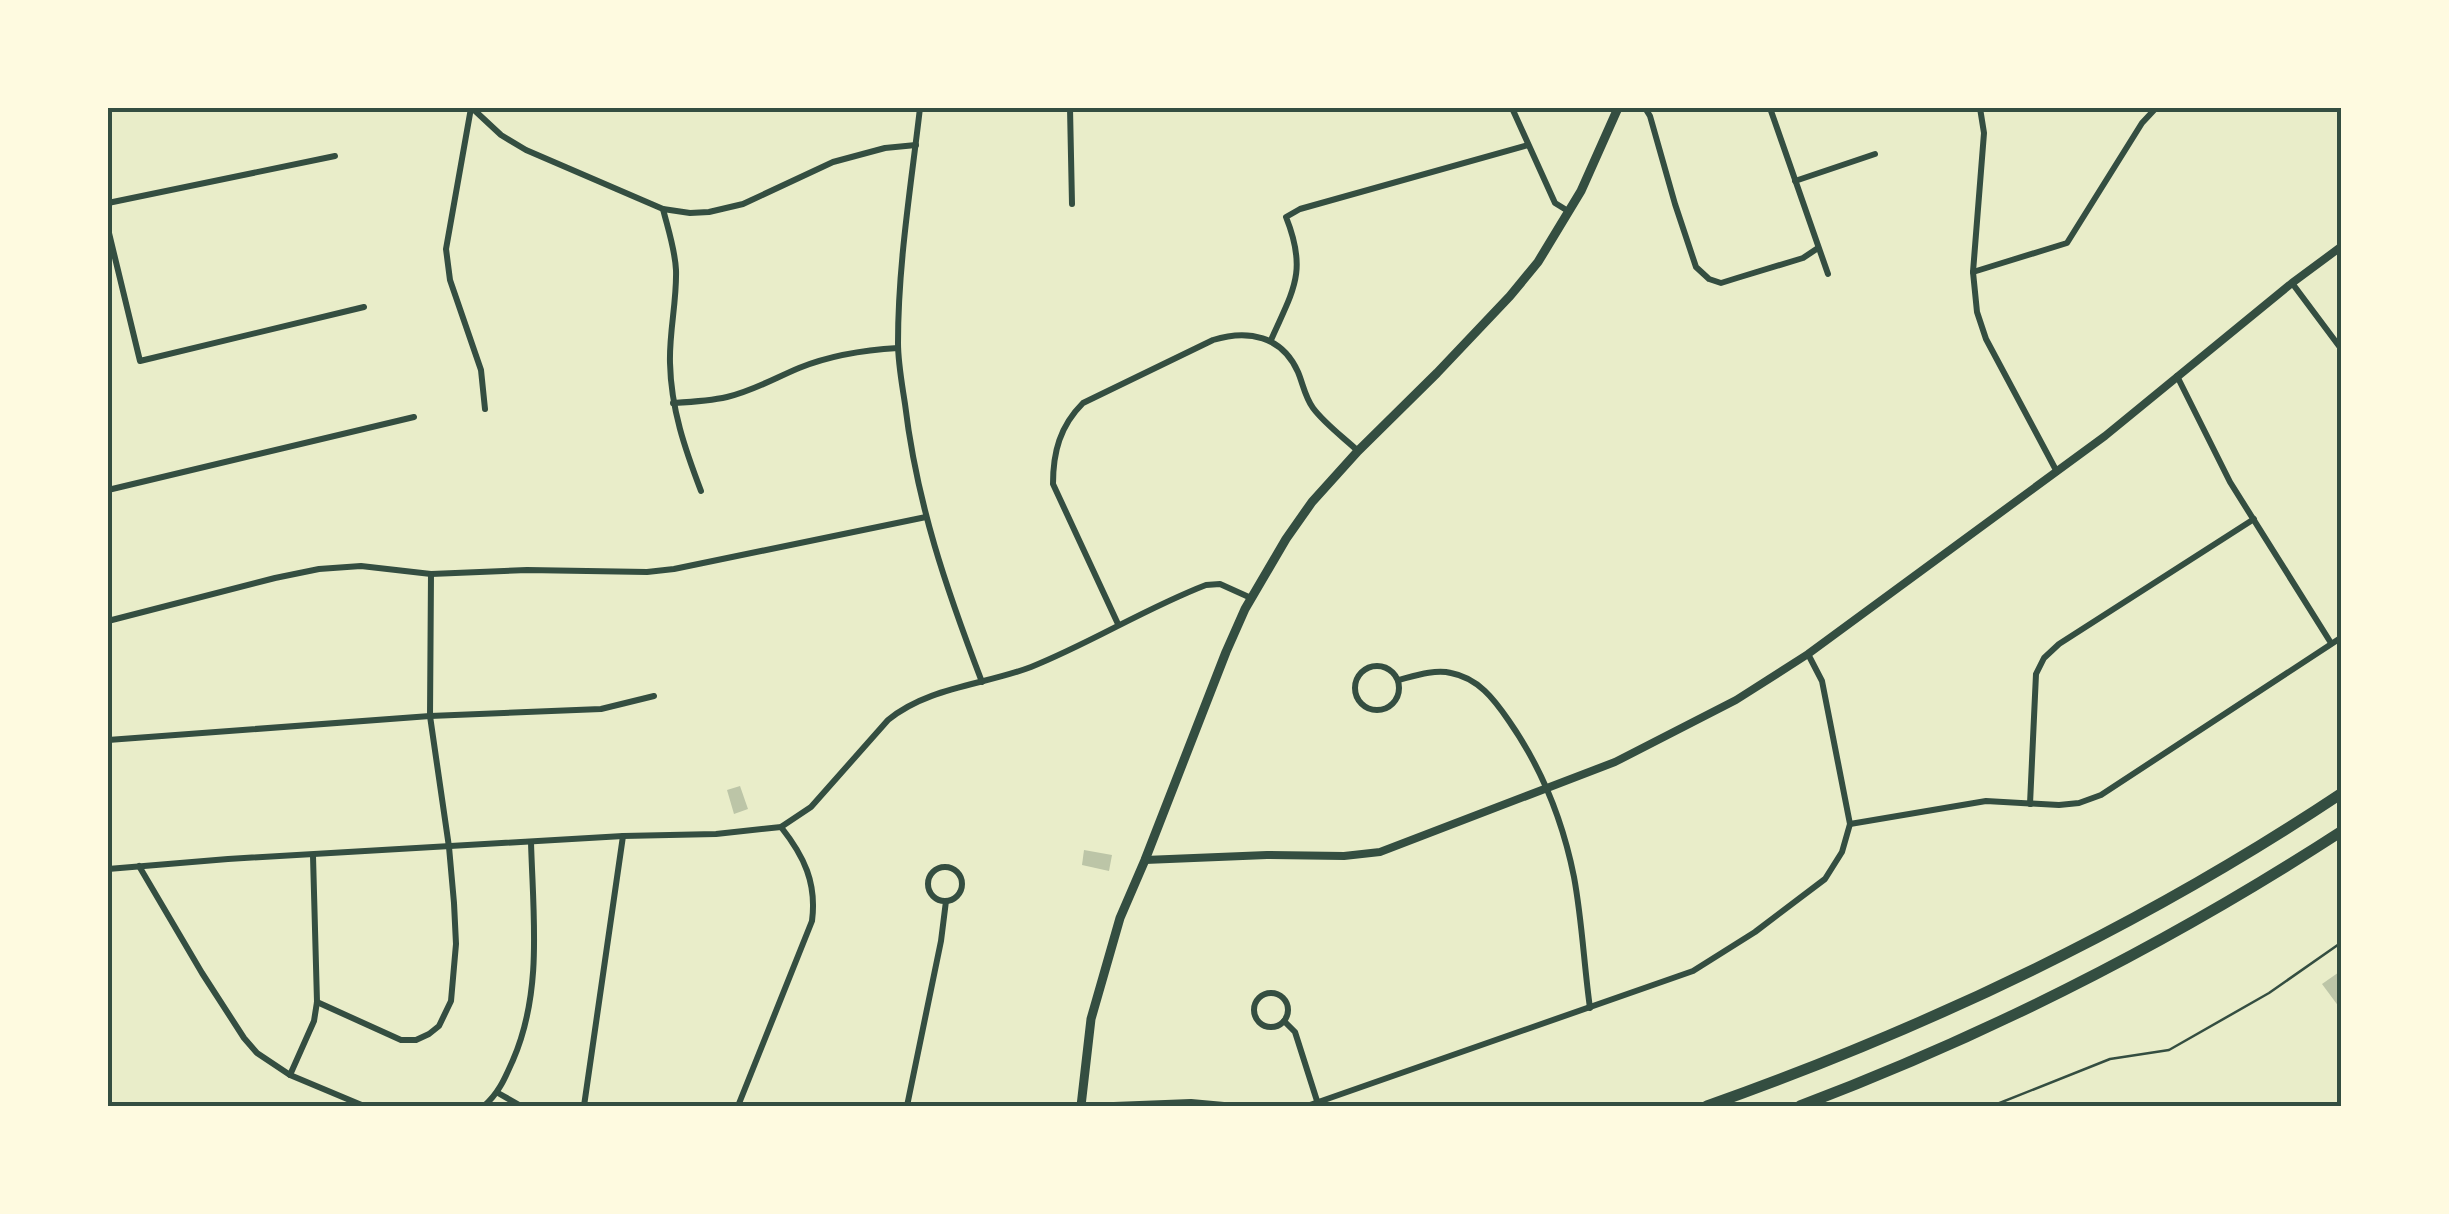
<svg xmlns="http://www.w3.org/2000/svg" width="2449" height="1214" viewBox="0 0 2449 1214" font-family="Roboto,sans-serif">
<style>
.building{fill:#bcc5a7}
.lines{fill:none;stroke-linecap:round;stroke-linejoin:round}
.service{stroke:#344e41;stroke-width:2.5}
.minor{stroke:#344e41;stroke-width:6}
.tertiary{stroke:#344e41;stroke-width:8}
.secondary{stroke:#344e41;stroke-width:9}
.motorway{stroke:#344e41;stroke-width:11}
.neatline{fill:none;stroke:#344e41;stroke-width:4}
</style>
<rect width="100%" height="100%" fill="#e9edc9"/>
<g class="building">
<polygon points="740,786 748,809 734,814 727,790"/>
<polygon points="1084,850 1112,855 1109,871 1082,865"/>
<polygon points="2342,970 2342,1011 2322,984"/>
</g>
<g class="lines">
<polyline class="service" points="1992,1106 2110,1059 2169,1050 2269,993 2342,942"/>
<g class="minor">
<polyline points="471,108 446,249 450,280 481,370 485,409"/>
<polyline points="472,108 501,135 526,150 663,209 690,213 709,212 743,204 833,162 885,148 916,145"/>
<path d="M920 108C911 186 898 264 898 343 898 363 902 384 905 404 917 504 946 588 982 682"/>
<polyline points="1070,108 1072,204"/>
<polyline points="1512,108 1555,203 1568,211"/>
<polyline points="1645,108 1650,116 1675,204 1696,267 1709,279 1721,283 1737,278 1803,258 1818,248"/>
<polyline points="1770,108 1828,274"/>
<polyline points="1980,108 1984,133 1973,272 1977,312 1986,339 2057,472"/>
<polyline points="1795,181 1875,154"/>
<polyline points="108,203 335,156"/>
<path d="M663 209C668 229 675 249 676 270 677 301 669 332 670 363 671 409 685 449 701 491"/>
<polyline points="108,229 140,361 364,307"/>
<polyline points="1973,272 2067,243 2142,123 2156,108"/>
<polyline points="2292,283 2342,350"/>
<path d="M1271 340C1293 290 1308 272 1286 217L1300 209 1528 145"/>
<polyline points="2177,376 2230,482 2331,643"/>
<path d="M673 403C691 402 710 401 727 397 753 391 775 378 799 368 831 355 863 350 898 348"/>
<polyline points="108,490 414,417"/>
<polyline points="108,621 275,578 319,569 361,566 431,574 527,570 647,572 674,569 926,517"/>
<path d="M1118 624 1053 484C1053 452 1060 426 1083 403L1213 340C1248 329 1282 336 1298 372 1303 384 1305 397 1313 408 1325 424 1343 437 1358 451"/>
<circle cx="1377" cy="688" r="22"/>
<path d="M1398 680C1414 676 1435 669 1451 673 1478 678 1494 699 1509 721 1541 767 1563 822 1574 877 1582 920 1584 965 1590 1008"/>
<polyline points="108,740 430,716 601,709 654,696"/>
<polyline points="2030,804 2036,674 2044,658 2059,644 2254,519"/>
<polyline points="1850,824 1986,801 2059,805 2079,803 2101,795 2342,637"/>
<polyline points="139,866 202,973 244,1038 257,1053 290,1075 364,1106"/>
<circle cx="945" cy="884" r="17"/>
<path d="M108 869 228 859 623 836 716 834 781 827 811 807 888 720C928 687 984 685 1031 667 1091 643 1146 608 1206 585L1220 584 1251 598"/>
<circle cx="1271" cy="1010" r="17"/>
<polyline points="317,1002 401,1040 416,1040 429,1034 439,1026 451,1001 456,944 454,903 449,847 430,716 431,574"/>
<polyline points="1284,1021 1295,1032 1318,1104"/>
<polyline points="290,1075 314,1021 317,1002 313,856"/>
<polyline points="498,1093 521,1106"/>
<path d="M484 1106C499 1093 505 1078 513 1060 543 991 533 915 531 842"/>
<polyline points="584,1106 623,836"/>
<path d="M738 1106 812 921C817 883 804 856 781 827"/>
<polyline points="907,1106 941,941 946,901"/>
<polyline points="1088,1106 1191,1102 1235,1106"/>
<polyline points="1307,1106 1693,971 1755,932 1825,879 1842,852 1850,824 1822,681 1808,654"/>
</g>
<polyline class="tertiary" points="1145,860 1267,855 1344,856 1380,852 1615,762 1736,700 1808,654 2105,436 2292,283 2342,246"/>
<polyline class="secondary" points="1081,1106 1091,1019 1120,918 1145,860 1226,652 1245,609 1286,539 1312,502 1358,451 1437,373 1510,296 1538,262 1581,191 1618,108"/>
<g class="motorway">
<path d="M1707 1106C1930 1027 2144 925 2342 793"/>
<path d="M1800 1106C1990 1034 2171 942 2342 831"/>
</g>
</g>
<rect width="2449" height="1214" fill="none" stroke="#fefae0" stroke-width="220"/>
<rect x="110" y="110" width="2229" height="994" class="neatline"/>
</svg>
